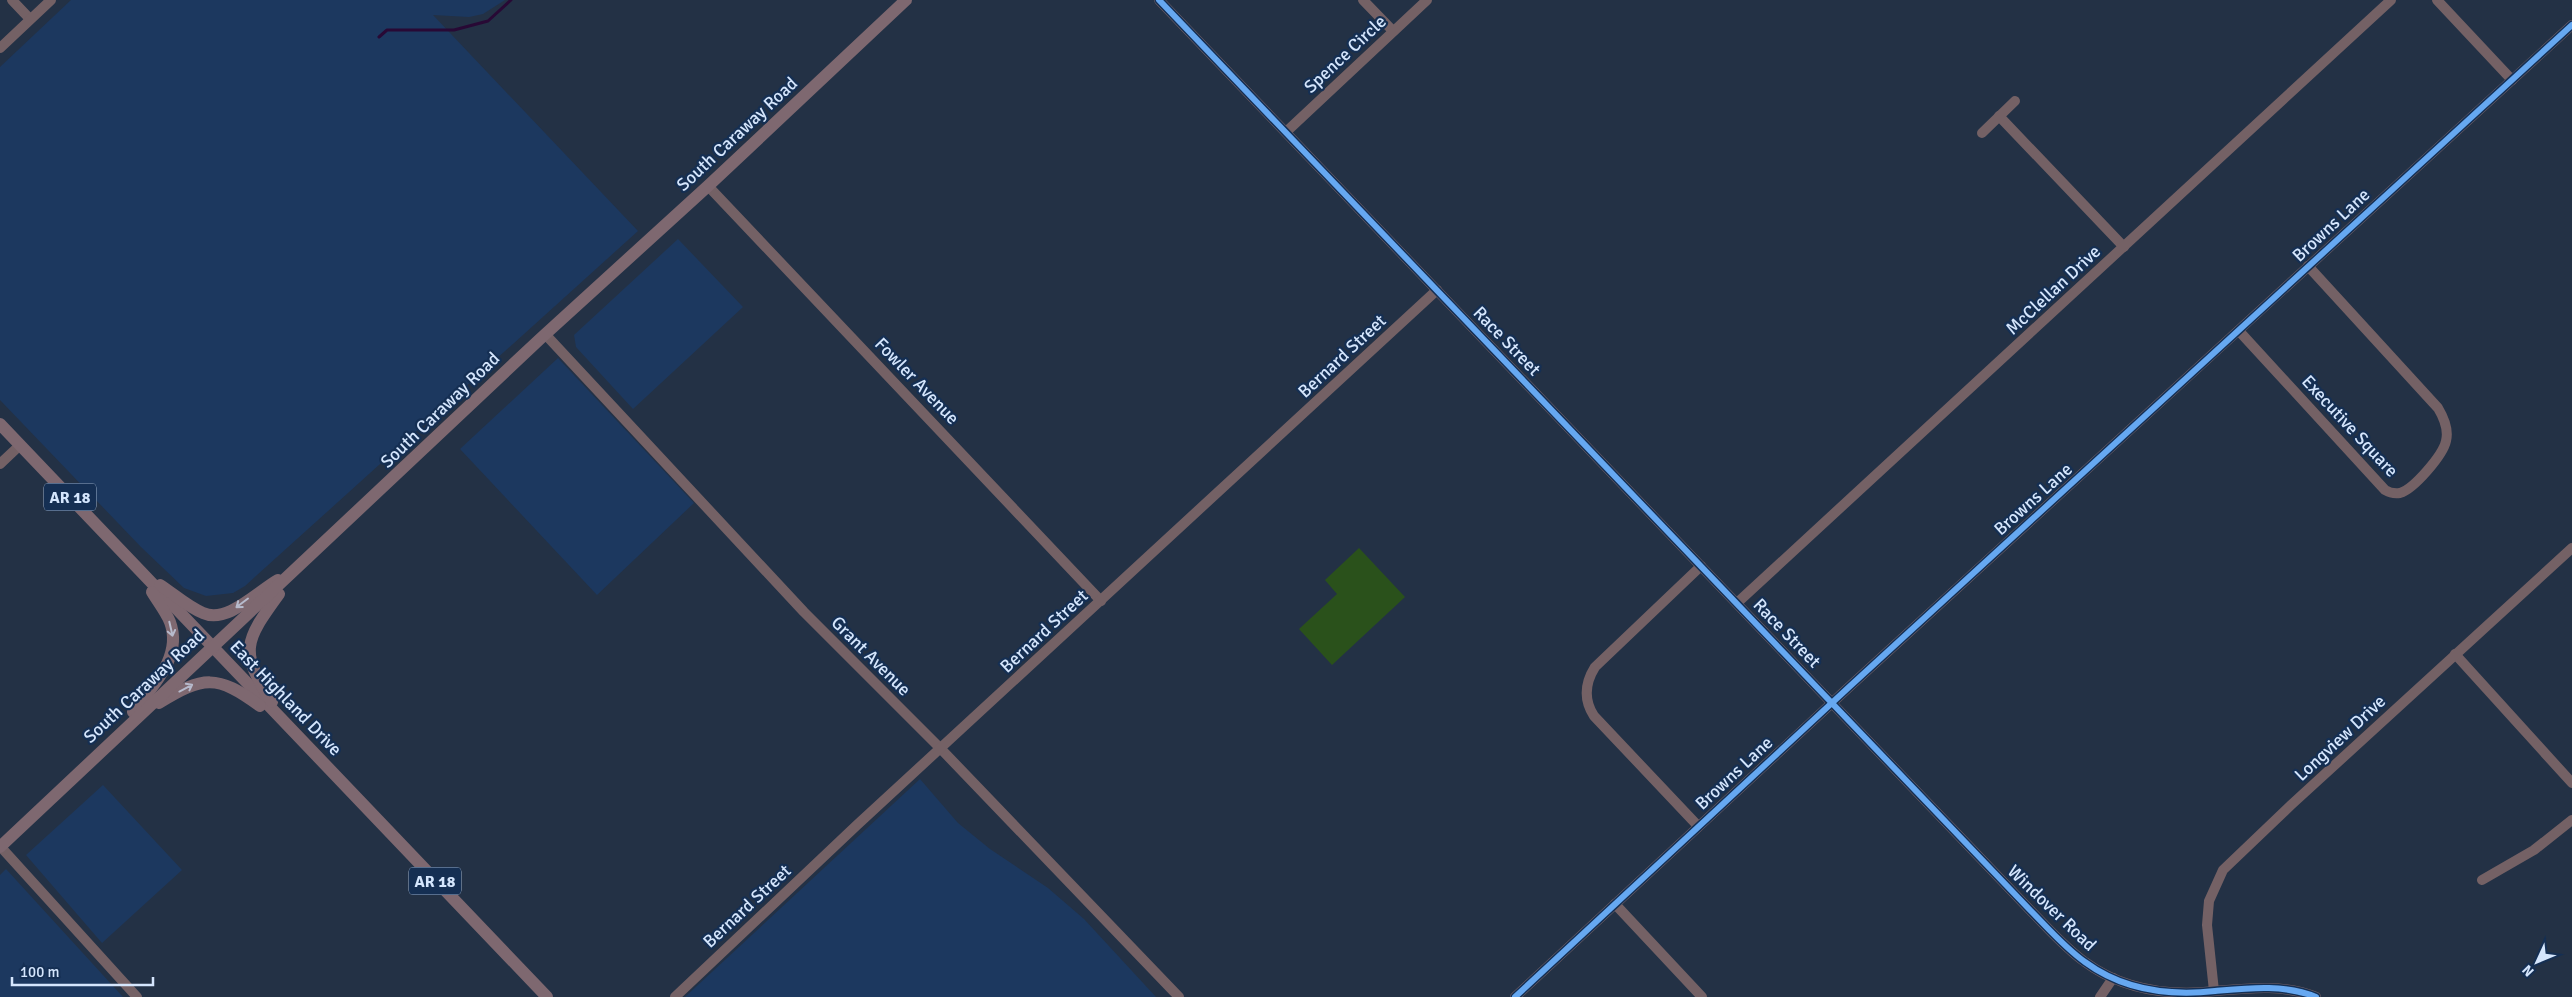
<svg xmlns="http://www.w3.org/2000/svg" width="2572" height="997" viewBox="0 0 2572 997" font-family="Signika,sans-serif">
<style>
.built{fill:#1c385f}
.green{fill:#2a511b}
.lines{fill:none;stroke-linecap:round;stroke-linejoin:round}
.stream{stroke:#280935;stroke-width:3}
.minor{stroke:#746165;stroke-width:10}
.major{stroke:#7e6870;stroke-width:12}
.cycleway-casing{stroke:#152f53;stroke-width:9}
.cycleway{stroke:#66a8f1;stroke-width:6}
.oneway{stroke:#b7bacc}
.labels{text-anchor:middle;stroke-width:4.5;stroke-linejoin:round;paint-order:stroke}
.shield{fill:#152f53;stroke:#9bafca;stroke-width:1}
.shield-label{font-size:16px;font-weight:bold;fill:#d5e6fd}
.street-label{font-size:18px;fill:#d5e6fd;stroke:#152f53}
</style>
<rect width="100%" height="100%" fill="#233145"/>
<g class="built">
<polygon points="71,0 505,0 483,14 469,17 433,15 638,231 245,586 233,593 206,596 184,588 141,547 0,400 0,67"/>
<polygon points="678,239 743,307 633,409 576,347 574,335"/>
<polygon points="558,358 694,503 597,595 460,449"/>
<polygon points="920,779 958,823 990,849 1048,888 1084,919 1156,997 685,997"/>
<polygon points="103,785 182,870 102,943 26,855"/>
<polygon points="6,869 123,997 0,997 0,875"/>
</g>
<polygon class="green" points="1359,548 1405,597 1332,665 1299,629 1337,594 1325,580"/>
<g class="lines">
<polyline class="stream" points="379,37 387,30 454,30 488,21 511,0"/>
<g class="minor">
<polyline points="12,0 30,19"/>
<path d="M1159 0 2030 910C2048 928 2065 948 2085 962 2123 990 2170 996 2215 991 2249 988 2284 984 2316 997"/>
<polyline points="1363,0 1393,31"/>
<polyline points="2437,0 2512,80"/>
<polyline points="0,48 51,0"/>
<polyline points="1999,116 2124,247"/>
<polyline points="1286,132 1427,0"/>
<polyline points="1982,133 2015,101"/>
<polyline points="708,186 1101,601"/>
<path d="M2239 331 2385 490C2390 493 2394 494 2400 493 2414 489 2443 455 2446 441 2449 429 2444 418 2438 408L2308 266"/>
<polyline points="545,334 804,612 941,749 1179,997"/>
<polyline points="0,464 20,445"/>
<polyline points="1737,603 2391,0"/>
<polyline points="2455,654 2572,783"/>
<path d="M1698 826 1594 716C1583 699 1585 683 1595 667L1701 566"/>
<polyline points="0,846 137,997"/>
<polyline points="2482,880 2534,850 2572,820"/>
<polyline points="1615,904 1702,997"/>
<polyline points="2214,991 2207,925 2209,901 2223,870 2291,805 2572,548"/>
<polyline points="675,997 857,825 1437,290"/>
<polyline points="1515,997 1848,688 2572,25"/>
<polyline points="2100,997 2113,978"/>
</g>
<g class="major">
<polyline points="0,424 547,997"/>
<path d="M160 585C174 594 188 607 203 613 227 624 257 592 278 580"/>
<path d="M272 702C239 651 244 642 279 594"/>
<path d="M159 703C203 676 217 674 260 706"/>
<path d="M133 712C152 686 183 657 170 622 166 612 158 602 152 592"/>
<polyline points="0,847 540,339 708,186 906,0"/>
</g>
<defs>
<g id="cycleway">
<path d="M1159 0 2030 910C2048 928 2065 948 2085 962 2123 990 2170 996 2215 991 2249 988 2284 984 2316 997"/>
<polyline points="1515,997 1848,688 2572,25"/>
</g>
</defs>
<use href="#cycleway" class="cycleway-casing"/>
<use href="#cycleway" class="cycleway"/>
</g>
<defs><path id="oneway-shaft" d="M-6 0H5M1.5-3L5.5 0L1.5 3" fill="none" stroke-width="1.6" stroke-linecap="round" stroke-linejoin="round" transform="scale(1.25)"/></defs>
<g class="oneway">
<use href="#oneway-shaft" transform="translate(242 603) rotate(143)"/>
<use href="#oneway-shaft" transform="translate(171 629) rotate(77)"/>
<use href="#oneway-shaft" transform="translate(186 688) rotate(-28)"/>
</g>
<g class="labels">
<g class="shield">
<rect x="44" y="483.5" width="52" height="27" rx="4"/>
<rect x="409" y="867.5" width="52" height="27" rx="4"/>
</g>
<g class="shield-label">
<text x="70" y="503">AR 18</text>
<text x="435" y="887">AR 18</text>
</g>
<g class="street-label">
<text transform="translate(1345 54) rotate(-43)" y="6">Spence Circle</text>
<text transform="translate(737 134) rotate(-43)" y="6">South Caraway Road</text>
<text transform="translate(2331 225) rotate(-43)" y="6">Browns Lane</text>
<text transform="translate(2053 290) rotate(-43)" y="6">McClellan Drive</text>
<text transform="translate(1507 341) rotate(46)" y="6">Race Street</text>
<text transform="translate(1342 356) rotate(-43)" y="6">Bernard Street</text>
<text transform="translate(917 381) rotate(46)" y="6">Fowler Avenue</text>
<text transform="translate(440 410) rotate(-44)" y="6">South Caraway Road</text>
<text transform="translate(2350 426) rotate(47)" y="6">Executive Square</text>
<text transform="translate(2033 499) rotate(-42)" y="6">Browns Lane</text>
<text transform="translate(1044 631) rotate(-43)" y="6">Bernard Street</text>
<text transform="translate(1787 633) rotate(46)" y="6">Race Street</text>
<text transform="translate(871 656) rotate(45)" y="6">Grant Avenue</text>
<text transform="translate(144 686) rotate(-43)" y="6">South Caraway Road</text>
<text transform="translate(286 698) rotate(46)" y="6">East Highland Drive</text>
<text transform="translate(2340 738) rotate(-43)" y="6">Longview Drive</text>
<text transform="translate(1734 773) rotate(-43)" y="6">Browns Lane</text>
<text transform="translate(747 906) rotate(-43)" y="6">Bernard Street</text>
<text transform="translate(2052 908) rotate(44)" y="6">Windover Road</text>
</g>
</g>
<g transform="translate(2537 962) rotate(226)" stroke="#152f53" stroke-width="4" paint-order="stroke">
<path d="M0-4L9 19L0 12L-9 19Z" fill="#d5e6fd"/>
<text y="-8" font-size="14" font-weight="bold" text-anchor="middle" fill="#d5e6fd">N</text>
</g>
<path d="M12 977v8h141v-8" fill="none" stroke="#d5e6fd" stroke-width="2.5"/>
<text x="20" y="977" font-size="15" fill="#d5e6fd" stroke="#152f53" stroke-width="4" paint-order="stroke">100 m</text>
</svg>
